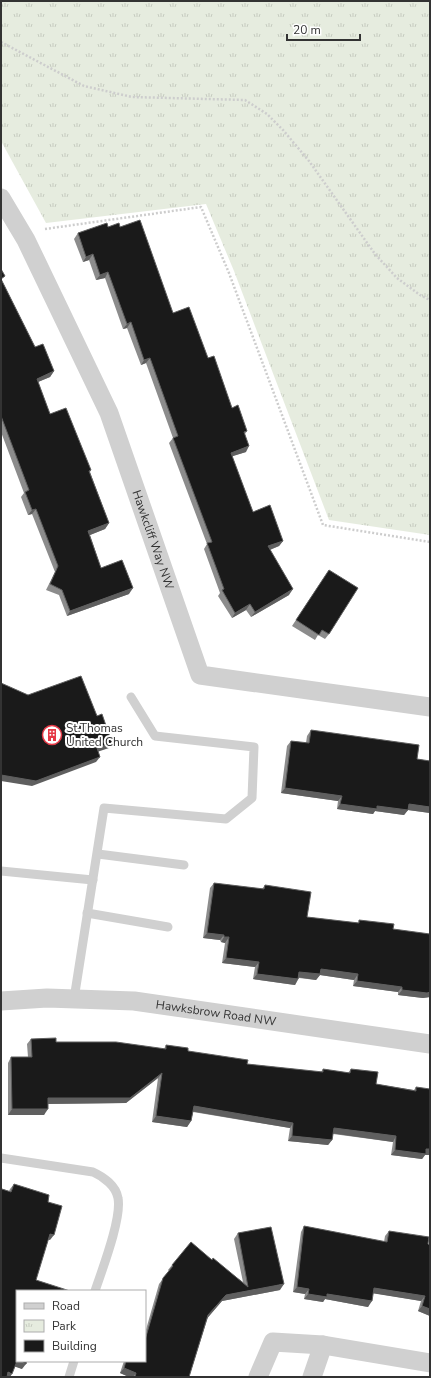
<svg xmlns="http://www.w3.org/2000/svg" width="431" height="1378" viewBox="0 0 431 1378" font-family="'Nunito Sans',sans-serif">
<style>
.park{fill:url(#park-tufts)}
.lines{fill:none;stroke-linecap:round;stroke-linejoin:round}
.path{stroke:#cdcdcd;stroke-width:2.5;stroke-dasharray:2 2;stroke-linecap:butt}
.service{stroke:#d0d0d0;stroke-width:9}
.minor{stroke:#d0d0d0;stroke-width:19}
.wall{fill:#8c8c8c}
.shaded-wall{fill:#5f5f5f}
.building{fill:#1a1a1a;stroke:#5f5f5f}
.labels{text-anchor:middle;stroke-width:4;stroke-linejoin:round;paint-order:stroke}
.street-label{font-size:12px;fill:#333;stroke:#fff}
.poi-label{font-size:12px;fill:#333;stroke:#fff;text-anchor:start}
</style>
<defs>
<pattern id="park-tufts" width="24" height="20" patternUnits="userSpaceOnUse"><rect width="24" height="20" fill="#e6ecdf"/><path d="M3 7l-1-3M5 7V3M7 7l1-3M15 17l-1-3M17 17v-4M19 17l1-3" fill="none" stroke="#c6cbc0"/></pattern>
</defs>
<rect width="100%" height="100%" fill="#fff"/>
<polygon class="park" points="1,1 430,1 430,535 329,520 234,271 206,204 46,223 1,141"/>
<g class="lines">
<g class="path">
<polyline points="1,42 84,86 132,97 245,100 267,114 283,130 309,161 375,254 397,278 420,295 430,300"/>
<polyline points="45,229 201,207 229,273 323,525 430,542"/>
</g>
<g class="service">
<polyline points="98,854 184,865"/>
<polyline points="1,871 93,880"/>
<polyline points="87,913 168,927"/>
<polyline points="74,999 104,808 226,819 252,798 254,747 155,736 131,697"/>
<path d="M1 1158 93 1172C104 1177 116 1186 118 1198 122 1218 102 1270 95 1291"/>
<polyline points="69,1377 74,1361"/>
</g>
<g class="minor">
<path id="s1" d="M1 198 26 240 109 413 200 675 430 707"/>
<path id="s2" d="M1 1001 47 998 134 1001 430 1044"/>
<polyline points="258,1377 273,1342 323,1345 430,1363"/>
<polyline points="312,1377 323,1345"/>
</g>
</g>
<g class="wall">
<polygon points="108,227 120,227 173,313 208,358 232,408 247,431 245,434 246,452 232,456 253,512 283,541 279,546 270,550 289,595 251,617 246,610 232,618 218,596 220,593 204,549 207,544 169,443 173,438 146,363 141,365 127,328 123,329 105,278 96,280 89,260 83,262 74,239 78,233"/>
<polygon points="1,269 2,281 35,347 54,371 50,377 38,382 50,414 91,470 90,472 109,523 105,529 90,535 101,568 129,594 67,616 59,595 46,590 55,572 32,514 28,515 21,497 24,493 1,432"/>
<polygon points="329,570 329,634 325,639 318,635 315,640 292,626"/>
<polygon points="311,730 417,759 430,761 430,813 408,810 404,815 375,811 373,814 337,809 338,801 281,793 287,746 291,741 306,743 307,736"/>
<polygon points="214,883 262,889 265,885 307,917 358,923 359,920 393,929 430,997 423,998 398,995 398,992 353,986 354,980 320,975 316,980 299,978 295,985 253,979 255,967 222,963 225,943 221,942 220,940 203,938 210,888"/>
<polygon points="31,1039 56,1042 164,1049 166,1045 188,1051 247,1064 321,1072 323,1069 348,1073 351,1069 376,1084 414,1090 416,1087 425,1155 422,1159 391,1155 393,1142 333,1134 332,1140 328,1145 288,1141 290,1128 193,1112 191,1121 187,1127 152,1122 158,1078 126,1103 48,1104 44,1115 8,1115 8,1063 11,1057 28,1057 27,1044"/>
<polygon points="14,1184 48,1202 50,1240 48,1239 17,1291 22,1369 15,1366 1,1377 1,1190 2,1189 9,1191 10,1189"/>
<polygon points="304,1226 384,1242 385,1236 389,1231 430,1245 430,1316 418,1311 421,1301 373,1293 368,1307 325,1299 323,1302 304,1299 305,1294 293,1292 301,1232"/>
<polygon points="238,1233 280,1290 222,1301 208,1317 189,1377 129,1377 120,1373 124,1361 145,1361 145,1333 159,1284 169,1271 168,1270 172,1265 212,1260 243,1282 234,1239"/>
</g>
<g class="shaded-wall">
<polygon points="93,254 89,260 83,262 86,257"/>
<polygon points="108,272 105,278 96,280 100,275"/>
<polygon points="131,322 127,328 123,329 127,324"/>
<polygon points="150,358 146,363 141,365 144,360"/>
<polygon points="54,371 50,377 33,384 37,379"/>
<polygon points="249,446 246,452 227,458 231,453"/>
<polygon points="36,509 32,514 28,515 32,510"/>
<polygon points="109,523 105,529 85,537 88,531"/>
<polygon points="283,541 279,546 264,552 268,546"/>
<polygon points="133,588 129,594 67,616 70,611"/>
<polygon points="293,589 289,595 251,617 255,612"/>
<polygon points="250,604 246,610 232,618 235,613"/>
<polygon points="112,743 109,748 94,753 97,748"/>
<polygon points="100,757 96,762 32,786 1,781 1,775"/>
<polygon points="285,788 342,796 338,801 281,793"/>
<polygon points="340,804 377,806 409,804 430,807 430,813 408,810 404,815 375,811 373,814 337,809"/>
<polygon points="207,933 224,935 220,940 203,938"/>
<polygon points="224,937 229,937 225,943 221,942"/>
<polygon points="226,958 259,962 255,967 222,963"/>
<polygon points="321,969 358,974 354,980 320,975 316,980 296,977 299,972"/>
<polygon points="257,974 298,979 295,985 253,979"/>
<polygon points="357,981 402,987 398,992 353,986"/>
<polygon points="402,990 430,992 430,997 423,998 398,995"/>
<polygon points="162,1073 158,1078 126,1103 44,1104 48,1098"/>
<polygon points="194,1106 293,1123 290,1128 190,1111"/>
<polygon points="12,1109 48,1109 44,1115 8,1115"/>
<polygon points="156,1116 191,1121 187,1127 152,1122"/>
<polygon points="334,1128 396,1136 393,1142 330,1133"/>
<polygon points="292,1136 332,1140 328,1145 288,1141"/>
<polygon points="426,1149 430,1149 430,1155 425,1155 422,1159 391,1155 395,1150"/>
<polygon points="50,1234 54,1235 50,1240 46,1239"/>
<polygon points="284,1284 280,1290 222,1301 205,1321 208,1315 226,1295"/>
<polygon points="297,1287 309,1289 305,1294 293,1292"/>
<polygon points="374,1288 425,1296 421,1301 371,1293"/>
<polygon points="308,1294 327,1294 372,1301 368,1307 325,1299 323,1302 304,1299"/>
<polygon points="422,1306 430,1309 430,1316 418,1311"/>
<polygon points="17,1361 26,1364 22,1369 13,1366"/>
<polygon points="124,1368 136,1373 133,1377 129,1377 120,1373"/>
<polygon points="8,1372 12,1374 10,1377 5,1377"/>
</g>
<g class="building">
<polygon points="140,220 173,313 189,307 208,358 214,356 232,408 238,405 247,431 244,432 249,446 231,453 253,512 270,505 283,541 268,546 293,589 255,612 250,604 235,613 222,590 224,589 207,543 212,542 173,438 178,436 150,358 144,360 131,322 127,324 108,272 100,275 93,254 86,257 78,233 107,223 108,227 119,223 120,227"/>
<polygon points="1,269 5,276 1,279"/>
<polygon points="1,279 35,347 43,344 54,371 37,379 50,414 66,408 91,470 89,471 109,523 88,531 101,568 122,560 133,588 70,611 62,590 50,584 58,566 36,509 32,510 25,492 29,490 1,416"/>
<polygon points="329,570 358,588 329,634 322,630 319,635 296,620"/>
<polygon points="81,676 97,716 102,714 112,743 97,748 100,757 36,781 1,775 1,683 28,695"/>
<polygon points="311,730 419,745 417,759 430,761 430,807 409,804 408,810 377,806 377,809 340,804 342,796 285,788 291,741 309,743"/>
<polygon points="214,883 264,889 265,885 311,892 307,917 359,923 359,920 394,924 393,929 430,934 430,992 427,993 402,990 402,987 357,981 358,974 321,969 320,974 299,972 298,979 257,974 259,962 226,958 229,937 224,937 224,935 207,933"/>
<polygon points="56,1038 56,1042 116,1042 166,1049 166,1045 188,1048 188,1051 248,1060 247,1064 323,1072 323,1069 350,1073 351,1069 378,1072 376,1084 416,1091 416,1087 430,1089 430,1149 426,1149 426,1154 395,1150 396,1136 334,1128 332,1140 292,1136 293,1123 194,1106 191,1121 156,1116 162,1073 130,1098 48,1098 48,1109 12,1109 11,1057 32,1057 31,1039"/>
<polygon points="14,1184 49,1195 48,1202 62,1206 54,1235 50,1234 36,1280 70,1291 17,1291 17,1361 12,1374 8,1372 7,1377 1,1377 1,1192 2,1189 11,1192"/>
<polygon points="304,1226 387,1242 389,1231 429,1237 428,1244 430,1245 430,1309 422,1306 425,1296 374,1288 372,1301 327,1294 327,1297 308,1294 309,1289 297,1287"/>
<polygon points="271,1227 284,1284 226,1295 208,1315 189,1377 135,1377 136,1373 124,1368 126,1361 145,1361 145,1340 163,1278 173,1266 172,1265 191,1242 212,1260 213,1258 248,1287 238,1233"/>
<polygon points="18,1361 27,1361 26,1364"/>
</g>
<defs>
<symbol id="building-ring" viewBox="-11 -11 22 22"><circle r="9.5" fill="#fff" stroke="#e63946" stroke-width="1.5"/><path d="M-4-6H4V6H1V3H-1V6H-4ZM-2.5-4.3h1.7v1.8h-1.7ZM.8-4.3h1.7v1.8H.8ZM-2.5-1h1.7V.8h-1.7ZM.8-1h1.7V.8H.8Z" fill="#e63946"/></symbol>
</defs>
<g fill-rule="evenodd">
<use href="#building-ring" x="41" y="724" width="22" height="22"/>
</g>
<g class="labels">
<g class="street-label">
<text dy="4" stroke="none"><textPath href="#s1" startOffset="375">Hawkcliff Way NW</textPath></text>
<text dy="4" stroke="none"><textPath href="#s2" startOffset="216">Hawksbrow Road NW</textPath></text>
</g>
<g class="poi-label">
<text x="66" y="732">St.Thomas<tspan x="66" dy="14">United Church</tspan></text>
</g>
</g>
<rect width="431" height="1378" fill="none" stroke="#333333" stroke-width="4"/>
<rect x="16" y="1290" width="130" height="72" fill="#ffffff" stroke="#adadad"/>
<rect x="24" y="1303" width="20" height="6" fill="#d0d0d0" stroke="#adadad"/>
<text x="52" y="1310" font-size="12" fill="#333333">Road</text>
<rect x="24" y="1320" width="20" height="12" fill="url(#park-tufts)" stroke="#adadad"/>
<text x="52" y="1330" font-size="12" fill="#333333">Park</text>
<rect x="24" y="1340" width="20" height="12" fill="#1a1a1a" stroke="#adadad"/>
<text x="52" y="1350" font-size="12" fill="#333333">Building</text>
<path d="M287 34v6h73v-6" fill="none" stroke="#333333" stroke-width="2"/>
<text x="293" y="34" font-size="12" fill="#333333" stroke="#ffffff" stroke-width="3" paint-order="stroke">20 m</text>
</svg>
